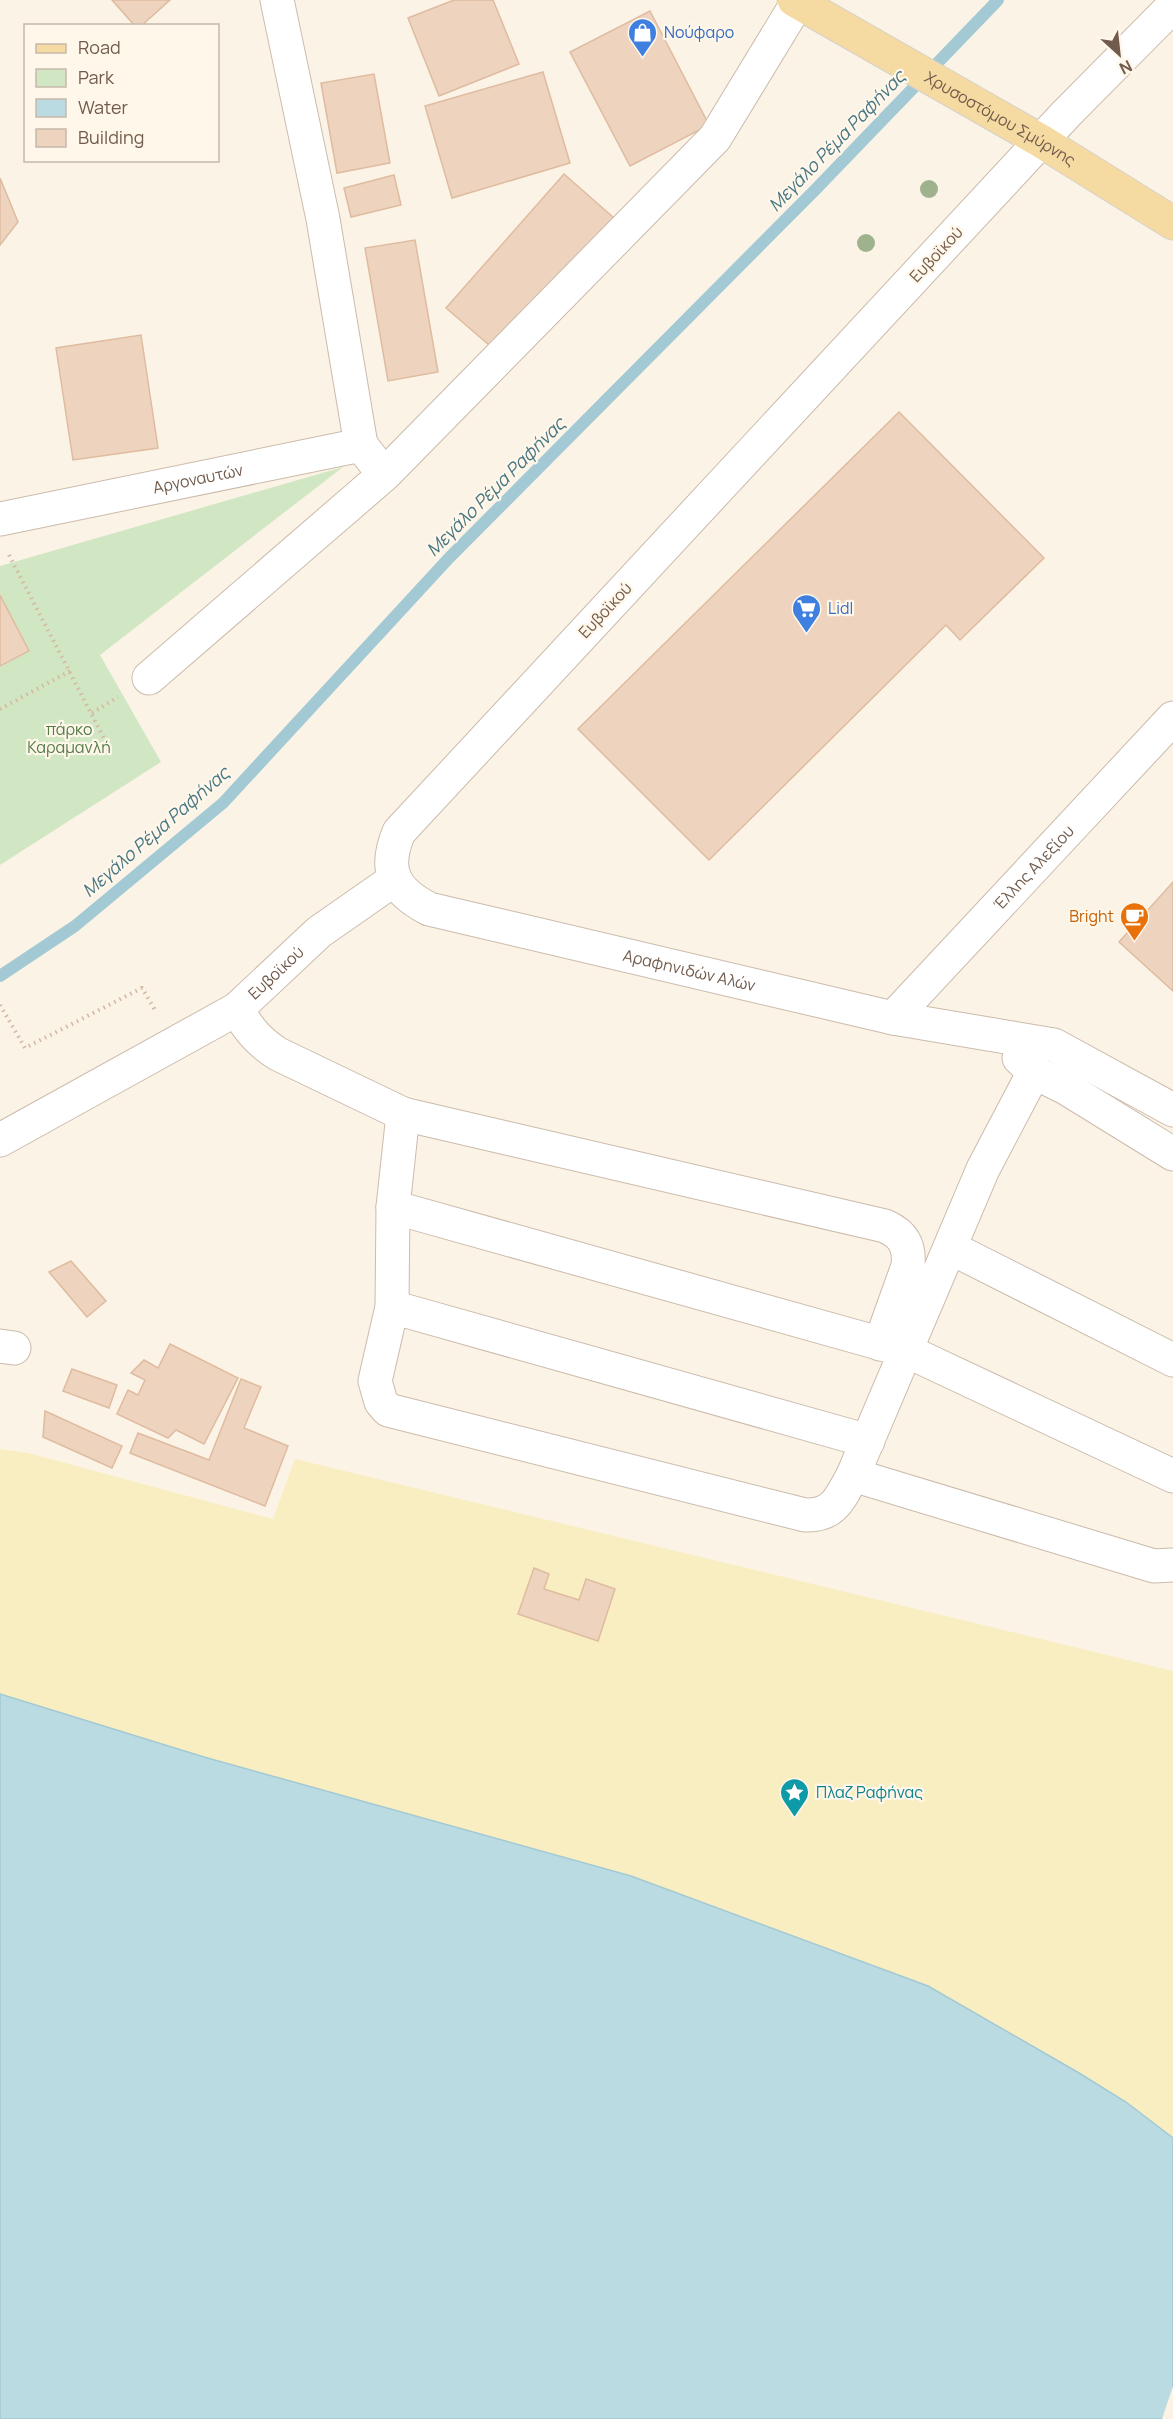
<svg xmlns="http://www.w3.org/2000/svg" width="1173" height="2419" viewBox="0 0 1173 2419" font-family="Manrope,sans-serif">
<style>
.green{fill:#d1e7c4}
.sand{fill:#f8eec1}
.water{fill:#bbdbe3;stroke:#a2c9d4;stroke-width:1.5}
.pier{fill:#fbf3e5}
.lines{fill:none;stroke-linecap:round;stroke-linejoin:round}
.stream{stroke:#a2c9d4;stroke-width:12}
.building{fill:#eed4be;stroke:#dfbba0;stroke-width:1.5}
.minor-casing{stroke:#cbbbac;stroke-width:35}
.major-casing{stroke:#d7d1cd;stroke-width:35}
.path{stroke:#d3b7a2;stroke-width:4;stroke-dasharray:1.5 4.5;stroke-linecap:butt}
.minor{stroke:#fff;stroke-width:33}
.major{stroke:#f5daa1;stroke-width:33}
.tree{fill:#9fb28e}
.labels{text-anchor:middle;stroke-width:4.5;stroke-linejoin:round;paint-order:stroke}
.shop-label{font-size:16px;fill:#366cbe;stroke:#fef7ea;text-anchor:start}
.street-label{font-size:16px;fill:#715b4c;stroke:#fef7ea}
.park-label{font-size:16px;fill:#547c47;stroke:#fef7ea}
.food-label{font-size:16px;fill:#c56008;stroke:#fef7ea;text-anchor:end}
.culture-label{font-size:16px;fill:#0d838f;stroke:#fef7ea;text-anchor:start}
.water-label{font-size:18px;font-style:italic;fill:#477683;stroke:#fef7ea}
</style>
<rect width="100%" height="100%" fill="#fbf3e5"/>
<polygon class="green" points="343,467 100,655 161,762 0,865 0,566"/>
<polygon class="sand" points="0,1449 28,1453 273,1519 295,1459 1173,1671 1173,2138 1126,2102 1079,2073 928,1986 631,1876 204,1757 0,1694"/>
<polygon class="water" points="0,1694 204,1757 631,1876 928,1986 1079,2073 1126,2102 1173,2138 1173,2419 0,2419"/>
<polygon class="pier" points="1173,2386 1173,2419 1162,2419"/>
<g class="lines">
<polyline class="stream" points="0,976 75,926 223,803 449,558 815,190 998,0"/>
</g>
<g class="building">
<polygon points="112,0 170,0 141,26 135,26"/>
<polygon points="454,0 493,0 519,64 439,96 408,18"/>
<polygon points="650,11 709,125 630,166 570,52"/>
<polygon points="543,72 570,163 452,198 425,106"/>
<polygon points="374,74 390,163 337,173 321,83"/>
<polygon points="564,174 614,218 496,351 446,308"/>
<polygon points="394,175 401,205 351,217 344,188"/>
<polygon points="0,178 18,222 0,245"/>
<polygon points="415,240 438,372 388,381 365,248"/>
<polygon points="141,335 158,448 73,460 56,348"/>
<polygon points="899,412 1044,558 960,640 946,625 709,860 578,729"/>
<polygon points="0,595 29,651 0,666"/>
<polygon points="1173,882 1173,991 1119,942"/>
<polygon points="71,1261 106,1301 87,1317 49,1272"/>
<polygon points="170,1344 238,1378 204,1444 176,1430 168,1438 117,1414 128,1390 138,1395 145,1380 131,1373 144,1360 158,1368"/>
<polygon points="72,1369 117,1385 109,1408 63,1391"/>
<polygon points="241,1379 261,1387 244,1428 288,1446 265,1506 130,1453 138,1433 209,1460"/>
<polygon points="45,1411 122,1446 112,1468 43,1437"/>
<polygon points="534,1568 549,1574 544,1589 579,1600 586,1579 615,1589 598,1641 518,1614"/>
</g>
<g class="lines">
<defs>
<g id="minor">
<polyline points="277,0 323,219 361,445"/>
<path id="s1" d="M1173 6 1066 114 399 832C383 870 393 890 429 909L893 1018 1054 1045 1173 1110"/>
<path id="s2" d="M0 519 361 445 375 463"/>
<polyline points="149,678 385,474 715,138 799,0"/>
<path d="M237 1009C248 1029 259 1042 278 1054L403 1114 393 1207 392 1307 375 1381 381 1402 388 1410 805 1515C835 1516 840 1498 853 1475L983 1169 1034 1072"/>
<path id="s3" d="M893 1018 1173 718"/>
<polyline points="1019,1058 1034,1072 1066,1088 1173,1154"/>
<path d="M403 1114 885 1226C903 1234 910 1245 908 1266L880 1344"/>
<path id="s4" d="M0 1140 237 1009 319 932 395 879"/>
<polyline points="393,1207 907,1351 1173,1476"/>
<polyline points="951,1248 1173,1360"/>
<polyline points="392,1307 868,1441"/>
<polyline points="0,1346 14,1348"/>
<polyline points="853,1475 1154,1566 1173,1565"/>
</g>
<g id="major">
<path id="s5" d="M794 0 1041 141 1173 223"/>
</g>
</defs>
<use href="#minor" class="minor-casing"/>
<use href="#major" class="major-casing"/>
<g class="path">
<polyline points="9,555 108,746"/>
<polyline points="0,709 70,671"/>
<polyline points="92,713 118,697"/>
<polyline points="0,1005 25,1048 142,988 155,1010"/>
</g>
<use href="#minor" class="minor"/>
<use href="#major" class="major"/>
</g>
<g class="tree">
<circle cx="929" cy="189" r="9"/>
<circle cx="866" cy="243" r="9"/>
</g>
<defs>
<symbol id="shop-pin" viewBox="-11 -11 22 30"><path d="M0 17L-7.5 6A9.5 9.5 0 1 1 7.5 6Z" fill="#3f7fe0" stroke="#fef7ea"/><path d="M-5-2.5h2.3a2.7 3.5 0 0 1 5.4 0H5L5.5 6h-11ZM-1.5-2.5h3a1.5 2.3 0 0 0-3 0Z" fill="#fff"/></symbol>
<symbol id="supermarket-pin" viewBox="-11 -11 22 30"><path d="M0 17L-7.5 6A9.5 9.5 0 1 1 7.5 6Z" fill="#3f7fe0" stroke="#fef7ea"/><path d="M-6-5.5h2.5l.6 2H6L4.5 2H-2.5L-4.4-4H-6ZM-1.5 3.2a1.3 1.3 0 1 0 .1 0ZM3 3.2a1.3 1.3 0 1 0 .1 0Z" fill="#fff"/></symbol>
<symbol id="cafe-pin" viewBox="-11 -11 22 30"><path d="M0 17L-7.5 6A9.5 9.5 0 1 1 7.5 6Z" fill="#e8710a" stroke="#fef7ea"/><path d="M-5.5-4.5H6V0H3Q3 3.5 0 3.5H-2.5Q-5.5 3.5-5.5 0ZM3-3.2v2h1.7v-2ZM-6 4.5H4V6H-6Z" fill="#fff"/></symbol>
<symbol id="sight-pin" viewBox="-11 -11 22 30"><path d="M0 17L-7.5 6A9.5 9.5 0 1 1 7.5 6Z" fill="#0f9aa8" stroke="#fef7ea"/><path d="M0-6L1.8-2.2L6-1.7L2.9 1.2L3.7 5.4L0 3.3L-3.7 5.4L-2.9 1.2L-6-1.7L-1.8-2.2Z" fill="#fff"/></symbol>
</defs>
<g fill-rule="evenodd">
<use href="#shop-pin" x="626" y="16" width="33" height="45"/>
<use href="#supermarket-pin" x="790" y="592" width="33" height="45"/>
<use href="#cafe-pin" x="1118" y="900" width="33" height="45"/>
<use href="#sight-pin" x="778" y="1776" width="33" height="45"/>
</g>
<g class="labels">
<g class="shop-label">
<text x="664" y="38">Νούφαρο</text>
<text x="828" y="614">Lidl</text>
</g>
<g class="street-label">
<text dy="6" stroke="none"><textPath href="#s5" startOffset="238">Χρυσοστόμου Σμύρνης</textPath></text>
<text transform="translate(936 254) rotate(-47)" y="6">Ευβοϊκού</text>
<text dy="6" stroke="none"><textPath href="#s2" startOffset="202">Αργοναυτών</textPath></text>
<text transform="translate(605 610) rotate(-47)" y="6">Ευβοϊκού</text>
<text dy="6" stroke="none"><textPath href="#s3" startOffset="206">Έλλης Αλεξίου</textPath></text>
<text dy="6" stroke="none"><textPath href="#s1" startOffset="1494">Αραφηνιδών Αλών</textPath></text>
<text dy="6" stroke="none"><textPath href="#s4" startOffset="324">Ευβοϊκού</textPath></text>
</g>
<g class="park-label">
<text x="69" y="735">πάρκο<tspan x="69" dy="18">Καραμανλή</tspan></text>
</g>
<g class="food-label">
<text x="1114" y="922">Bright</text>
</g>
<g class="culture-label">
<text x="816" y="1798">Πλαζ Ραφήνας</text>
</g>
<g class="water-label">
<text transform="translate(837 141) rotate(-46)" y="6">Μεγάλο Ρέμα Ραφήνας</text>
<text transform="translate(496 487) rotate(-45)" y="6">Μεγάλο Ρέμα Ραφήνας</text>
<text transform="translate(156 832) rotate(-41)" y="6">Μεγάλο Ρέμα Ραφήνας</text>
</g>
</g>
<rect x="24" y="24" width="195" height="138" fill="#fef7ea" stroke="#c6b9ab" stroke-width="1.5"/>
<rect x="36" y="44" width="30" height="9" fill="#f5daa1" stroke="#c6b9ab" stroke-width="1.5"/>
<text x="78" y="54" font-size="18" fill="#715b4c">Road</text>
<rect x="36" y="69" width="30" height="18" fill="#d1e7c4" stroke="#c6b9ab" stroke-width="1.5"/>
<text x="78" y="84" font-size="18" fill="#715b4c">Park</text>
<rect x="36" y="99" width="30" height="18" fill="#bbdbe3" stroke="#c6b9ab" stroke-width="1.5"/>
<text x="78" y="114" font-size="18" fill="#715b4c">Water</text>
<rect x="36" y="129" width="30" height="18" fill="#eed4be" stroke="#c6b9ab" stroke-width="1.5"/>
<text x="78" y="144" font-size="18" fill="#715b4c">Building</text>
<g transform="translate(1119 54) rotate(153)" stroke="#fef7ea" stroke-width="4.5" paint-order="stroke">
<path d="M0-4.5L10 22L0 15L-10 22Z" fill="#715b4c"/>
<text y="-9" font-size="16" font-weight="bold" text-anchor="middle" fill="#715b4c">N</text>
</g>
</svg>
